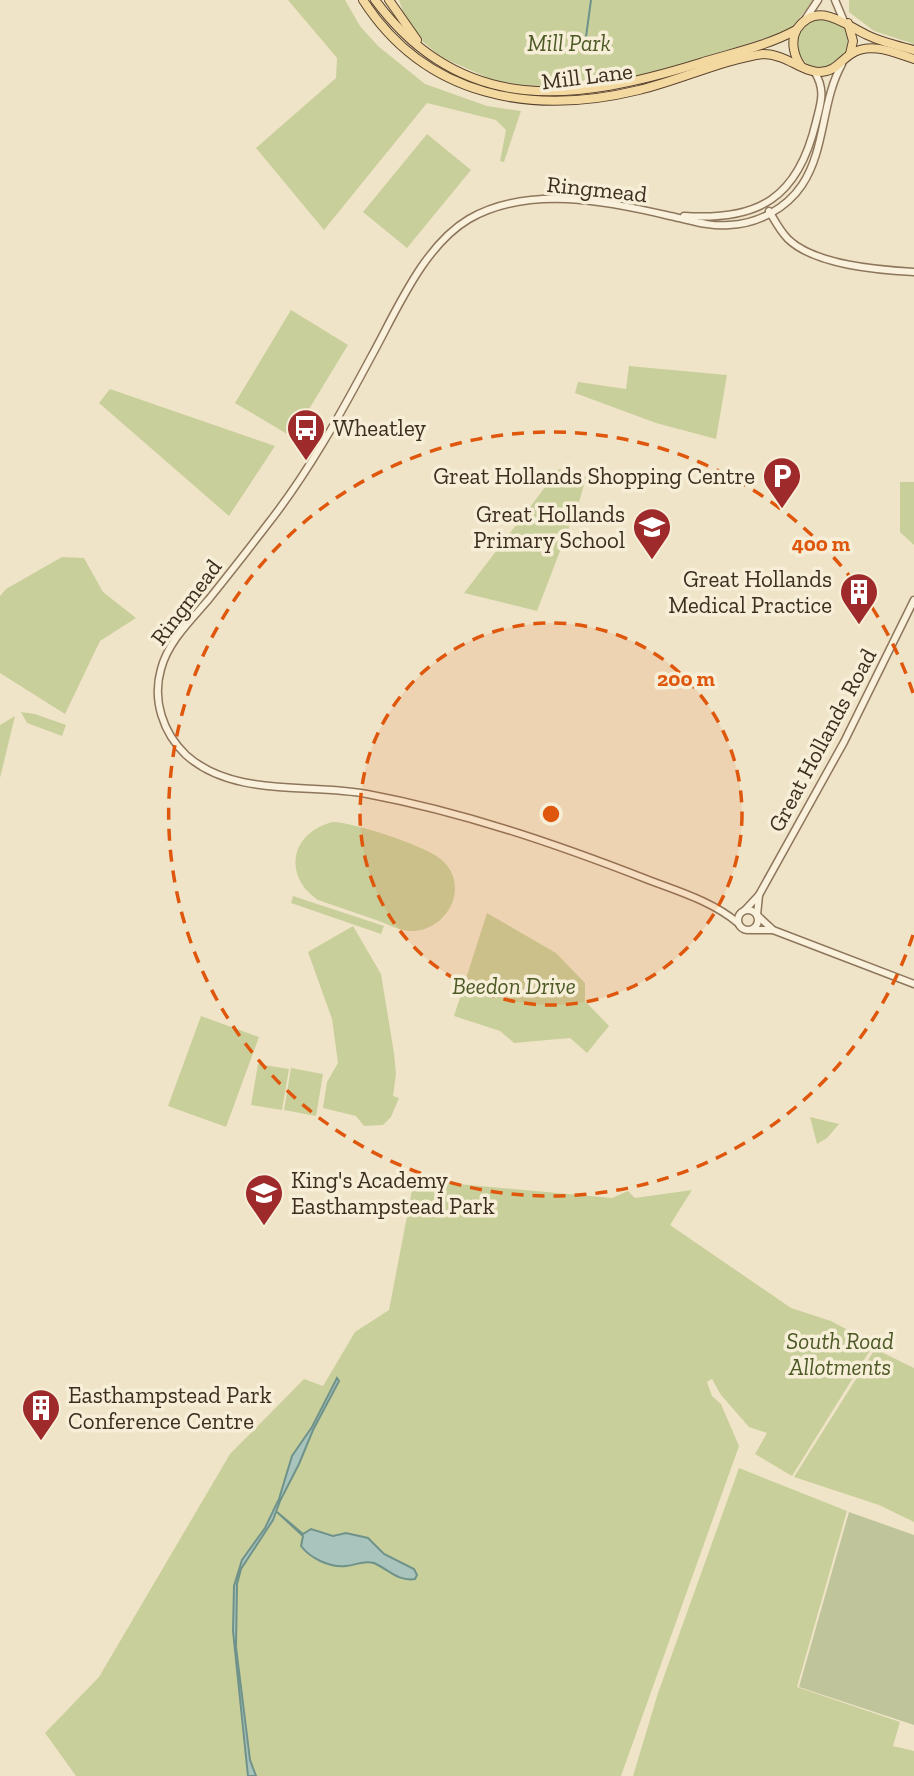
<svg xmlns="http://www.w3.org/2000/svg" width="914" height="1776" viewBox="0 0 914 1776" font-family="'Zilla Slab',serif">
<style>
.green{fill:#c9cf9b}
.cemetery{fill:#bfc49a}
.water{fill:#a9c4bc;stroke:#6f938a;stroke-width:2}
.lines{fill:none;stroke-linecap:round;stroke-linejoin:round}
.stream{stroke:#6f938a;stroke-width:2}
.minor-casing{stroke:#8d765c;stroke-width:9}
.major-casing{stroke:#5b4430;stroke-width:10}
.minor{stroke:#faf1dc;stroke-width:6}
.major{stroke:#f3d9a0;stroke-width:8}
.ring{fill:none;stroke:#df570d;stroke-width:3.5;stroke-dasharray:12 9}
.labels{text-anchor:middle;stroke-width:7;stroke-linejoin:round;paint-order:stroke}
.park-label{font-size:23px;font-style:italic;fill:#4d5a26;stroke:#f7eed8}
.street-label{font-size:23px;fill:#3d2e20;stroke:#f7eed8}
.poi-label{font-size:23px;fill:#3d2e20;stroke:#f7eed8;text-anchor:start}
.centre{fill:#df570d;stroke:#f7eed8;stroke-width:3.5}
.ring-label{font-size:21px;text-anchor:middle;font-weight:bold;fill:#df570d;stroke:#f7eed8;stroke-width:7;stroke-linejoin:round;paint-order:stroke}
</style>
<rect width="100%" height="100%" fill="#f0e4c8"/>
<g class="green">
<polygon points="288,0 345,0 360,26 378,46 425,84 487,106 521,111 504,162 500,161 506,130 496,120 427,103 324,230 256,148 336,78 337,58"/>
<polygon points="399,0 814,0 789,31 656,72 606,85 542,88 495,81 441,57 409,30"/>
<polygon points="849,0 914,0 914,44 874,31 849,12"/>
<path d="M819 16C826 19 838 21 844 26 870 52 804 93 798 45 796 31 809 23 819 16Z"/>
<polygon points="427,134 471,170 407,248 363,212"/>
<polygon points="291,310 348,345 292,437 235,403"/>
<polygon points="629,366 727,375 716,439 656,423 575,393 578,382 626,389"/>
<polygon points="110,389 275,446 229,516 99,403"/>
<polygon points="559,469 586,477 580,499 537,611 464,593"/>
<polygon points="900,482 914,482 914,545 900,532"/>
<polygon points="62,557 84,558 103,592 136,618 100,641 65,714 0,673 0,596 6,589"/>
<polygon points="21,712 35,714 66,725 62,736 27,723"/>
<polygon points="15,716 0,778 0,725"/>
<path d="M333 822C353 822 430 847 443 861 471 888 446 933 409 931 399 930 389 925 379 921 359 914 338 907 318 900 282 875 291 832 333 822Z"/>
<polygon points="293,896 384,926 381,934 291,903"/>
<polygon points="487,913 556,953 585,983 585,1001 609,1026 587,1053 570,1038 514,1043 500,1031 454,1016"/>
<polygon points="353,926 381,974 394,1053 396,1074 393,1096 399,1098 391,1117 383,1125 364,1126 356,1116 323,1108 327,1082 338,1063 332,1019 308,952"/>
<polygon points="201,1016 259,1037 226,1127 168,1106"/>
<polygon points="258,1064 289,1069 282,1110 251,1105"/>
<polygon points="291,1068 323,1074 316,1116 284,1110"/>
<polygon points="810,1117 839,1124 827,1138 817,1144"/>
<polygon points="414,1180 612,1198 628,1191 635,1198 692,1190 670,1225 791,1308 831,1321 874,1344 792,1476 755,1454 767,1433 749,1427 721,1395 712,1379 707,1382 712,1396 721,1404 739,1446 621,1776 76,1776 45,1733 99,1677 230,1454 304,1379 323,1386 355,1332 389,1310"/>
<polygon points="875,1349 914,1368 914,1522 879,1505 794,1477"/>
<polygon points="739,1468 847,1511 797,1687 900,1722 893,1746 914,1751 914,1776 633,1776 658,1693"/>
</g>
<polygon class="cemetery" points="849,1512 914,1535 914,1725 799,1687"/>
<g class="water">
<polygon points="337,1378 339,1381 313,1430 299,1464 281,1499 279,1499 292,1456 312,1427"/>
<polygon points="278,1501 280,1501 273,1520 241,1569 237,1584 236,1647 250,1760 256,1776 248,1776 233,1631 234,1586 242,1560 265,1528"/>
<path d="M277 1512 303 1534 311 1529 333 1536 346 1533 368 1538 384 1554 414 1569 417 1575 415 1579C398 1582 388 1569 374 1563 363 1560 357 1565 346 1566 330 1568 310 1558 301 1546L303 1536Z"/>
</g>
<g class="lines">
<polyline class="stream" points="586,37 591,0"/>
<defs>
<g id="minor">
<polyline points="835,0 843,19"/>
<polyline points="806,18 818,0"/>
<path d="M769 211C775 221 780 231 788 239 815 265 878 270 914 272"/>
<path d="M684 216C759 221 798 198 816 122 821 102 826 90 814 71"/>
<circle cx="748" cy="920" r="10"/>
<polyline points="745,910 759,895 844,742 914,600"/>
<polyline points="757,915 759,895"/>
<polyline points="758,916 773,930"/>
<path d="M738 923C712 901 677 891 646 879 556 844 463 812 367 794 309 783 234 798 186 755 163 733 152 700 161 669 168 642 191 620 209 599 229 574 248 550 267 525 308 473 340 415 371 357 396 312 423 246 469 219 528 185 607 201 670 216 690 220 709 227 729 225 757 224 786 209 802 185 826 149 821 102 842 64"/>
<polyline points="752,930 773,930 914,984"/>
</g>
<g id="major">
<path d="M363 0C426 98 533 116 639 90 681 80 721 60 763 54 786 54 802 72 819 72 835 72 840 61 851 54 870 41 895 53 914 59"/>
<path d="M375 0C462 118 577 101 700 63 732 53 767 46 796 30"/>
<polyline points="389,0 417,40"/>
<polyline points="848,23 853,41 850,54"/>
<path d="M801 66C794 56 790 41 797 29 817 0 844 24 867 35 882 42 898 46 914 50"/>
</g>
</defs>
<use href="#minor" class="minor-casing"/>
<use href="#major" class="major-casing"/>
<use href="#minor" class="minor"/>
<use href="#major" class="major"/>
</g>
<circle cx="551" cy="814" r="191" fill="#df570d" fill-opacity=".12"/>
<g class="ring">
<circle cx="551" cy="814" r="191"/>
<path d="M913 935A382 382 0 1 1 913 693"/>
</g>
<defs>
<symbol id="bus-pin" viewBox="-11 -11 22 30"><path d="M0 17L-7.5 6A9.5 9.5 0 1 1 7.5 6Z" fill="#9e2a2b" stroke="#f7eed8"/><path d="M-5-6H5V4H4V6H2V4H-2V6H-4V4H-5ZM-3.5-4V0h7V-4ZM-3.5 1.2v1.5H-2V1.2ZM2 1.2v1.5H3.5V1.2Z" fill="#fff"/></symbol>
<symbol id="parking-pin" viewBox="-11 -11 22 30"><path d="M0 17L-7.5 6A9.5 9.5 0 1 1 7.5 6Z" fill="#9e2a2b" stroke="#f7eed8"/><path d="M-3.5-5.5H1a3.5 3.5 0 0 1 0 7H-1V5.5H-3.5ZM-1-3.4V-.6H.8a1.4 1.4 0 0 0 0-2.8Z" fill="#fff"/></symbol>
<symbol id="school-pin" viewBox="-11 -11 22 30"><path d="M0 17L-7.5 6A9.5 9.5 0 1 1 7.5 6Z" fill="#9e2a2b" stroke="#f7eed8"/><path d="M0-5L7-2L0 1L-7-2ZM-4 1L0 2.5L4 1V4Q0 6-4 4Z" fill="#fff"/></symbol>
<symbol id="building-pin" viewBox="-11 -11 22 30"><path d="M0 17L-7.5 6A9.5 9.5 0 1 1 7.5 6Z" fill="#9e2a2b" stroke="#f7eed8"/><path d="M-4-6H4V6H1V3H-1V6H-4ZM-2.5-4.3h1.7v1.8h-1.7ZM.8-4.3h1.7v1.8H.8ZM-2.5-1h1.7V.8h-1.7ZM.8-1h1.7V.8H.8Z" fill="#fff"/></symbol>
</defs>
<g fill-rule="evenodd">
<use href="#bus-pin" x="284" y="406" width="44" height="60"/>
<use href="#parking-pin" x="760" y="454" width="44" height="60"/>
<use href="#school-pin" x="630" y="505" width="44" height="60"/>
<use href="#building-pin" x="837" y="570" width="44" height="60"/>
<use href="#school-pin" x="242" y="1171" width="44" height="60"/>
<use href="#building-pin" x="19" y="1386" width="44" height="60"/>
</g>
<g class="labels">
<g class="park-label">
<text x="569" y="51">Mill Park</text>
<text x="514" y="994">Beedon Drive</text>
<text x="840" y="1349">South Road<tspan x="840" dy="26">Allotments</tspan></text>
</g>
<g class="street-label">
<text transform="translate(587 76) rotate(-7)" y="8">Mill Lane</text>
<text transform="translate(597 189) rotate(6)" y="8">Ringmead</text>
<text transform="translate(186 602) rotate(-53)" y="8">Ringmead</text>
<text transform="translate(822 740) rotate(-62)" y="8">Great Hollands Road</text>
</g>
<g class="poi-label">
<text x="333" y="436">Wheatley</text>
<text x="755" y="484" text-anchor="end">Great Hollands Shopping Centre</text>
<text x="625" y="522" text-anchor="end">Great Hollands<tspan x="625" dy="26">Primary School</tspan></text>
<text x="832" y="587" text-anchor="end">Great Hollands<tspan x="832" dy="26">Medical Practice</tspan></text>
<text x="291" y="1188">King's Academy<tspan x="291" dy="26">Easthampstead Park</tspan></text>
<text x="68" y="1403">Easthampstead Park<tspan x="68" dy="26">Conference Centre</tspan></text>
</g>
</g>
<circle cx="551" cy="814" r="10" class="centre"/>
<g class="ring-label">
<text x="821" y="551">400 m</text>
<text x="686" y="686">200 m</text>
</g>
</svg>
